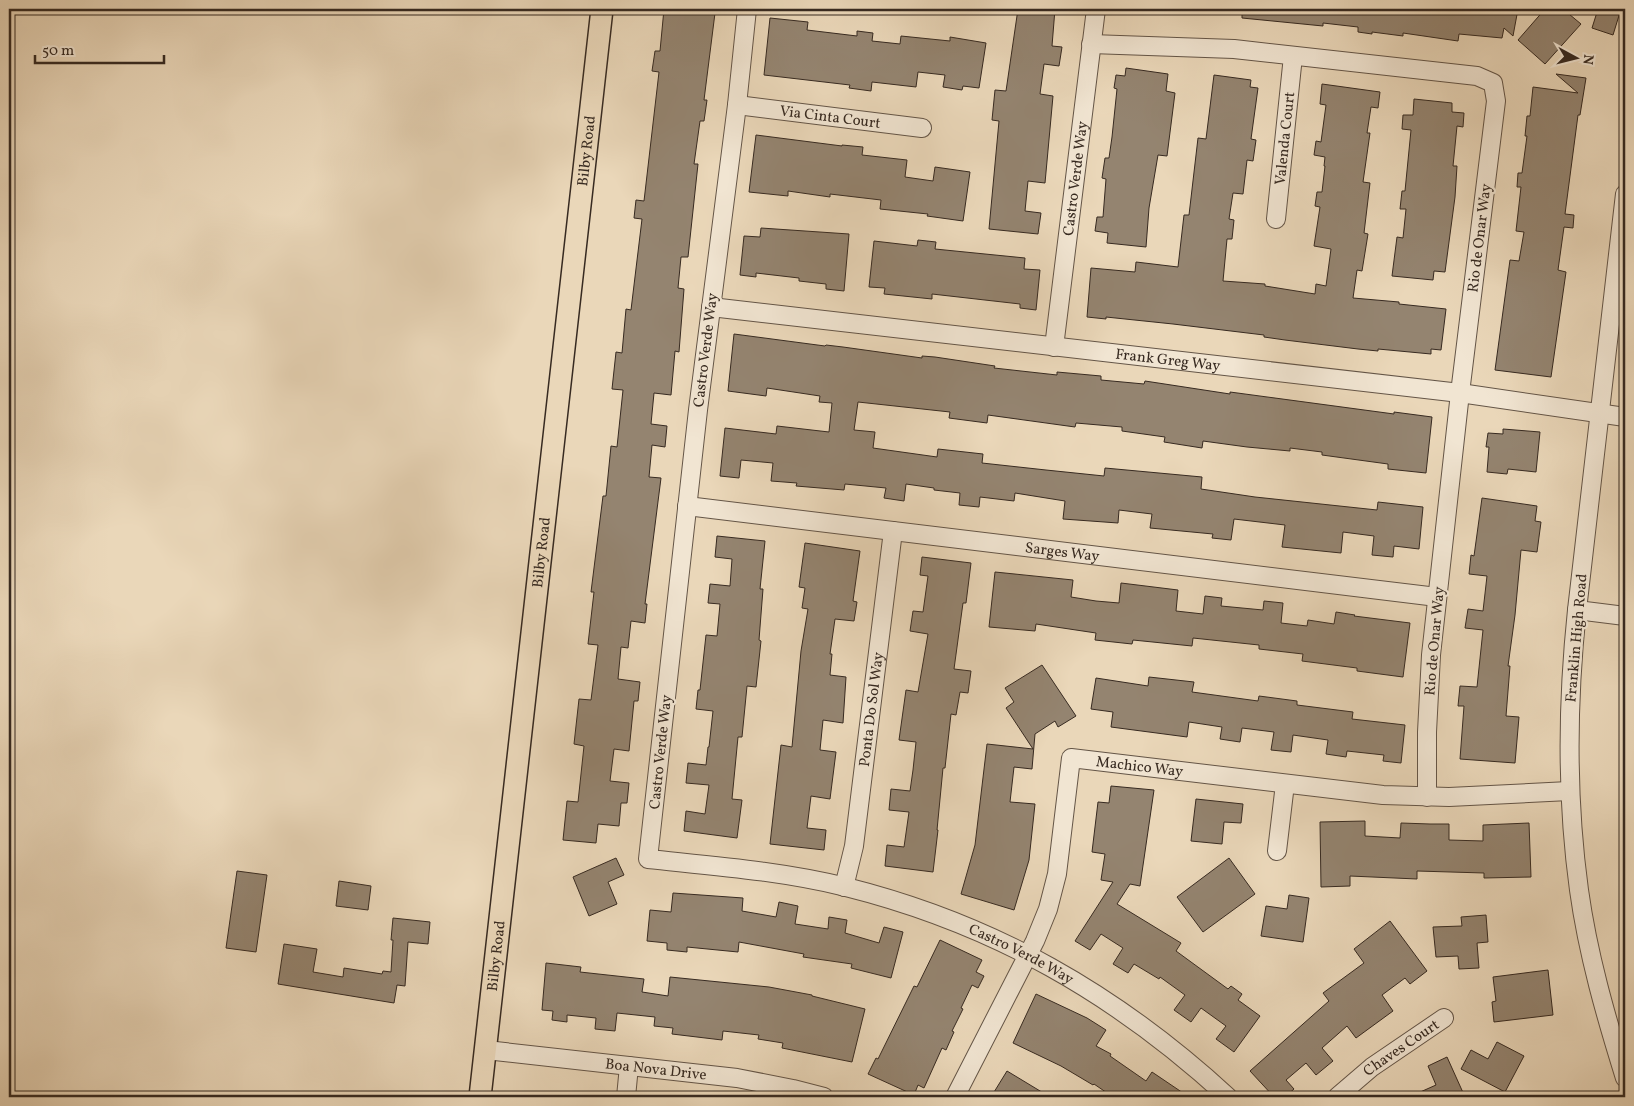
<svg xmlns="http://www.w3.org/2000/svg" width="1634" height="1106" viewBox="0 0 1634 1106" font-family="Vollkorn,serif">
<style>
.building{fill:#948470;stroke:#372a21}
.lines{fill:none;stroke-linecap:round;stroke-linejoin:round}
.minor-casing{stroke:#645547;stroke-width:20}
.major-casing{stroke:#372a21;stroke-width:24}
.minor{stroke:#f1e5d2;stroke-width:18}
.major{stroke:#ead7b9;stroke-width:21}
.labels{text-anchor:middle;stroke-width:4.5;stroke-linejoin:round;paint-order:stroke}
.street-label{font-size:15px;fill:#372a21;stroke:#f1e5d2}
</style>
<rect width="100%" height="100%" fill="#ead7b9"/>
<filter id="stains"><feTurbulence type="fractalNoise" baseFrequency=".004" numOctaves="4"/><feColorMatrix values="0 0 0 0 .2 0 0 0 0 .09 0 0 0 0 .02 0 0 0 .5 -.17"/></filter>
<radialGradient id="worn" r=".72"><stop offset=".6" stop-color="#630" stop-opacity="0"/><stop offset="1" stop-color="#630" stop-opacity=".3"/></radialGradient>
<g class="building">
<polygon points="664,9 715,13 704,100 707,100 704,121 700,121 694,164 698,164 688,257 681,257 678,288 684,289 679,352 675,351 671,395 654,393 651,424 667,426 665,447 652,445 649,477 661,478 645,604 647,604 645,623 631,621 628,648 621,647 618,679 640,682 638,701 634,701 629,751 614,749 610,781 629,783 627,803 621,803 619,826 598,824 596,843 563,840 567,801 578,802 584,746 574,744 579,699 591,700 598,645 588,644 594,592 591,592 603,496 606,496 611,446 617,447 623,390 612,389 616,352 622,353 626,309 631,310 642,219 634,218 636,200 644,201 659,72 652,71 655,51 660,51"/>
<polygon points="1018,9 1055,9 1052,46 1062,47 1059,66 1044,64 1040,94 1053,96 1045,183 1028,181 1025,211 1041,213 1038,234 989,229 999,121 992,120 995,90 1006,91"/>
<polygon points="1242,9 1518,9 1513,36 1504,28 1502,38 1459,34 1458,41 1403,33 1403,36 1372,32 1372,34 1358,32 1358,27 1323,23 1323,26 1242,18"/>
<polygon points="1545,9 1563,9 1581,24 1545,64 1518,40"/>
<polygon points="1598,9 1621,9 1613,35 1592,28"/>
<polygon points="770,18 808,22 807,30 857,36 857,31 873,33 872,41 900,44 901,36 950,41 950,37 986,43 979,88 963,86 962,90 943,87 945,75 918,72 916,87 872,82 871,91 849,88 850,85 764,75"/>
<polygon points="1126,68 1168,74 1166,91 1175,93 1167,156 1158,155 1149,208 1146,247 1107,243 1108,233 1095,231 1097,217 1103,217 1106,179 1102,178 1105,158 1109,158 1112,137 1117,89 1114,88 1116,75 1125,76"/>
<polygon points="1556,74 1586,78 1580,115 1578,115 1565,214 1574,215 1573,228 1564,227 1558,270 1566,272 1551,377 1495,370 1510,260 1519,261 1524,232 1516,231 1521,187 1517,187 1518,173 1522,173 1527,136 1525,136 1527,116 1530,116 1533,87 1578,93"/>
<polygon points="1214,75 1251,80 1250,87 1258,88 1251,139 1256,140 1253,161 1247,160 1243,194 1233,193 1229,219 1234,220 1232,239 1227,239 1223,281 1265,284 1265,286 1315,294 1316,284 1326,286 1331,249 1314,246 1320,207 1315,206 1317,192 1322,192 1325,166 1324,166 1325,157 1314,155 1316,141 1321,142 1326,105 1320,104 1322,84 1380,92 1378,108 1371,107 1367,133 1370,133 1363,182 1370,183 1364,233 1368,234 1362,271 1357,270 1353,298 1399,302 1399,304 1446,309 1441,350 1431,349 1431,354 1378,349 1378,351 1358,349 1285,340 1264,337 1264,335 1173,324 1106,317 1106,319 1087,317 1091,268 1135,272 1136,262 1178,267 1184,215 1189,215 1198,138 1206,139"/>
<polygon points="1414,99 1452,103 1452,112 1464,113 1463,127 1457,126 1453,166 1457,166 1455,197 1445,272 1434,271 1433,280 1392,276 1397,237 1403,238 1406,209 1400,209 1402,191 1405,191 1411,130 1402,129 1403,115 1413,115"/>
<polygon points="756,135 842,146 842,145 863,147 862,155 907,160 905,177 933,181 935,167 970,172 963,221 927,216 928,214 880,209 881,200 830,194 830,197 788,191 788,196 749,192"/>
<polygon points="761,228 849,234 844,291 826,289 826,284 799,281 799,278 756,273 756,277 740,275 744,236 760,237"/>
<polygon points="918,240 936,242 935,249 1025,258 1024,269 1040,270 1036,310 1020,308 1020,304 932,294 932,299 884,294 885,288 869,287 874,241 917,246"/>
<polygon points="734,334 825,346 826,345 843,347 922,358 922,356 935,357 995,366 994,368 1057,375 1057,372 1101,376 1101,380 1144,384 1145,381 1230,394 1230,392 1394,414 1394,412 1432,417 1426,473 1388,469 1388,464 1322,455 1322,452 1290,448 1290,451 1247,447 1203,441 1202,448 1164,442 1165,437 1122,431 1122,427 1076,423 1075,427 988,415 987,423 949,418 950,412 858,402 854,430 875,432 873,448 937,457 938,449 983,454 982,463 1046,470 1104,476 1105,468 1202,477 1201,489 1255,497 1377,510 1378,502 1423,507 1419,549 1394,546 1393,557 1372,555 1374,536 1343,532 1341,553 1282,547 1285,525 1234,519 1231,540 1212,538 1213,534 1150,528 1152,514 1119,510 1118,523 1063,519 1065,501 1015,493 1014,501 980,497 979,507 959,505 960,493 934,490 934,488 906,484 904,501 884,498 886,488 845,484 844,490 796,486 797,483 771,481 773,463 741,460 739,478 720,476 725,428 776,434 777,426 829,432 832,403 819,402 820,396 767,388 766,396 728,391"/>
<polygon points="1503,429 1540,432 1536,472 1508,469 1507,474 1487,472 1489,447 1486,447 1488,433 1503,434"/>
<polygon points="1482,498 1537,506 1535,521 1541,522 1537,552 1521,550 1515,615 1508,666 1510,666 1506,716 1519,717 1515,763 1460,759 1464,706 1458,706 1460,686 1477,687 1483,630 1465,628 1468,609 1483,611 1487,576 1469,574 1471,555 1474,556"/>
<polygon points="717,536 765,541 760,589 763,589 759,640 761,641 756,687 747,686 742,737 738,737 732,799 742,800 737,838 684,831 686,811 705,814 709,785 686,783 688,763 706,765 708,747 709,747 713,711 696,709 698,690 700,690 706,635 717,636 720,604 708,603 710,584 730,586 732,559 715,557"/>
<polygon points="805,543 860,551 853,601 857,602 854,621 835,619 830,654 832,654 830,675 846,677 843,723 823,720 820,750 836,752 830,799 811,796 807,828 826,830 824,850 770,844 781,745 792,747 801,651 808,609 802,608 805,588 799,587"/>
<polygon points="922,557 971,563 966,603 963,603 954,669 971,671 968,693 960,692 956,715 951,714 945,768 943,768 937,830 938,830 933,872 885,866 887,845 904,847 909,812 889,810 891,789 910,791 913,770 916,742 899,740 906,690 918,692 928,634 910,631 913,611 923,612 928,576 920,575"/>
<polygon points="995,572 1073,580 1071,597 1096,601 1119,603 1121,583 1178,590 1176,611 1203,614 1205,596 1222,598 1221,606 1263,610 1264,601 1283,603 1281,623 1307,626 1308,620 1334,624 1336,612 1355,615 1354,616 1410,623 1403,677 1357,671 1357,668 1302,661 1303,654 1259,649 1259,645 1193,638 1192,646 1133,640 1132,644 1095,640 1096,633 1036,624 1035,631 989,627"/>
<polygon points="1042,665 1076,716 1058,727 1055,721 1035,734 1032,769 1014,767 1010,802 1035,804 1029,860 1014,910 961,894 975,845 987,744 1033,749 1006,708 1014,702 1005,688"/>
<polygon points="1149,677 1194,682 1192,692 1258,701 1259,696 1297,701 1297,705 1353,712 1352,719 1405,725 1401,763 1383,761 1384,755 1347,751 1346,757 1326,754 1328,740 1293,735 1291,752 1271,750 1274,732 1242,728 1240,742 1220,739 1222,727 1189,722 1187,737 1111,727 1113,712 1091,709 1096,678 1148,686"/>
<polygon points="1111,786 1154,790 1140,886 1130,884 1117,904 1181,943 1176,951 1228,989 1231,986 1242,994 1238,1000 1260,1016 1234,1052 1216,1039 1226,1026 1201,1008 1191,1022 1174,1010 1185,995 1160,977 1159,979 1134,964 1128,973 1113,964 1123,948 1101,934 1090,950 1075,941 1113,882 1101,880 1105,854 1092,852 1098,802 1109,803"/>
<polygon points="1196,799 1243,804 1241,823 1224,822 1222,844 1191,841"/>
<polygon points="1365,821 1365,836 1400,838 1401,823 1430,824 1449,824 1449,840 1483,841 1483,825 1529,823 1531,877 1484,878 1484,873 1417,871 1417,879 1350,876 1350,886 1321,887 1320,822"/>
<polygon points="616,858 624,875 608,882 617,904 589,916 573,877"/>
<polygon points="1229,858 1255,894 1203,932 1177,897"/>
<polygon points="237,871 267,875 256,952 226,948"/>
<polygon points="339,881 371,886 368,910 336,906"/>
<polygon points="673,893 743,898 742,911 776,917 779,902 798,906 795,924 828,929 829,917 847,920 845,933 879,943 884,927 903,932 891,978 851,968 852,964 803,957 804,954 739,942 738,952 687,947 687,952 667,950 667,943 647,941 650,910 671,912"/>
<polygon points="1289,895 1309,898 1303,942 1261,936 1266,906 1287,909"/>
<polygon points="1486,915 1488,942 1477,943 1479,968 1459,969 1458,956 1436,957 1433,927 1462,926 1461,917"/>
<polygon points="393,918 430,922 428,944 408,942 405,986 397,985 394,1003 278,984 284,944 317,949 313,972 343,977 344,968 382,974 383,971 391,972 393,940 391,940"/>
<polygon points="1390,921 1427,971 1410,984 1405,978 1382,995 1393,1011 1356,1038 1347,1026 1322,1048 1333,1061 1316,1075 1306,1063 1286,1080 1294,1089 1285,1097 1274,1097 1250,1071 1329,1001 1323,993 1364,963 1354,949"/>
<polygon points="940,940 982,960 976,972 984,976 978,988 972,985 961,1008 963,1009 952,1031 954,1032 946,1050 942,1048 924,1088 918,1085 914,1095 868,1074 876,1058 878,1059 914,986 917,987"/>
<polygon points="546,963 581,967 580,972 644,979 642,992 668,996 670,977 769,987 812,995 812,996 865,1009 852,1062 782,1048 783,1043 758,1039 759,1035 723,1031 722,1040 672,1034 673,1028 654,1026 655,1017 617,1013 615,1031 595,1029 596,1018 567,1015 567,1022 552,1020 553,1011 542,1010"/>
<polygon points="1548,970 1553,1015 1494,1022 1492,1002 1496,1001 1493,977"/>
<polygon points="1036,994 1087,1018 1106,1030 1096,1046 1111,1054 1110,1056 1146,1081 1152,1072 1189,1097 1113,1097 1094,1084 1093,1085 1061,1066 1013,1043"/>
<polygon points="1497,1042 1524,1056 1505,1092 1461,1069 1471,1050 1488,1059"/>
<polygon points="1447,1057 1465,1097 1409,1097 1436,1085 1428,1066"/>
<polygon points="1007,1071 1050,1097 991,1097"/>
</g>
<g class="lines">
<defs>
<g id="minor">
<path id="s1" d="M747 9 737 105 698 410 648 859C714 866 781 871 846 887 994 924 1116 994 1228 1097"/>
<polyline points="1091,44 1234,49 1477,76 1493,83 1496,101 1460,393 1431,655 1427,732 1427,797"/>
<path id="s2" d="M737 105 922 128"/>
<path d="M1625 194 1577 610C1567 705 1566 795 1579 890 1588 955 1606 1017 1625 1078"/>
<path id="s3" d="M1276 219 1293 56"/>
<path id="s4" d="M711 307 1460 393 1625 417"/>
<path id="s5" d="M1054 347 1096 9"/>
<path id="s6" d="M687 506 1437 597"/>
<polyline points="1577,610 1625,616"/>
<polyline points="1277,851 1285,784"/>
<path id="s7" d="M844 887 854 846 893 531"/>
<path id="s8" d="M486 1050 737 1078 793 1089 824 1097"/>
<polyline points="626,1097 629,1066"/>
<path id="s9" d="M955 1097 1035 941 1048 909 1057 874 1071 758 1383 795 1449 797 1569 791"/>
<path id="s10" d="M1337 1097 1372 1067 1444 1018"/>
</g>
<g id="major">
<path id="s11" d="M480 1097 602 9"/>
</g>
</defs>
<use href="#minor" class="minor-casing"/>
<use href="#major" class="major-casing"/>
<use href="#minor" class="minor"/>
<use href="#major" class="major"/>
</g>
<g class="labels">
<g class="street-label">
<text dy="5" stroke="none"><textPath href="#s2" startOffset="94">Via Cinta Court</textPath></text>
<text dy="5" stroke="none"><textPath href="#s3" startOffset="81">Valenda Court</textPath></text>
<text dy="5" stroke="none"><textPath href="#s11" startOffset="952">Bilby Road</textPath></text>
<text dy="5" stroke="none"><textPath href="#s5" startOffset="170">Castro Verde Way</textPath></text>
<text transform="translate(1479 238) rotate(-83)" y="5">Rio de Onar Way</text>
<text transform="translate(705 350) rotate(-83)" y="5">Castro Verde Way</text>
<text dy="5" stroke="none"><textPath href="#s4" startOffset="460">Frank Greg Way</textPath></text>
<text dy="5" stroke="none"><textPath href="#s6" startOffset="378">Sarges Way</textPath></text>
<text dy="5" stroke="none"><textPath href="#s11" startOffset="548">Bilby Road</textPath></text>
<text transform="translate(1576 638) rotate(-85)" y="5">Franklin High Road</text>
<text transform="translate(1434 641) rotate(-85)" y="5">Rio de Onar Way</text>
<text dy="5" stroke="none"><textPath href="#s7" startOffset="180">Ponta Do Sol Way</textPath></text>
<text transform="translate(660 752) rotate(-84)" y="5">Castro Verde Way</text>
<text dy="5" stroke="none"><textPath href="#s9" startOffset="432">Machico Way</textPath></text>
<text dy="5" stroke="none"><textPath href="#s1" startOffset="1244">Castro Verde Way</textPath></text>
<text dy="5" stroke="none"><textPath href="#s11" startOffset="142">Bilby Road</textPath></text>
<text dy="5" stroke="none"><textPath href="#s10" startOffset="81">Chaves Court</textPath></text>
<text dy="5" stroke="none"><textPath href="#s8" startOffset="171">Boa Nova Drive</textPath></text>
</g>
</g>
<rect width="1634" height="1106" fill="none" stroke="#ead7b9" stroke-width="30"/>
<rect x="10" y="10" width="1614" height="1086" fill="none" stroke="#372a21" stroke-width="2.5"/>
<rect x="15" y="15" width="1604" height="1076" fill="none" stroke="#372a21"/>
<g transform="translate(1576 58) rotate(97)" stroke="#f1e5d2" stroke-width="4" paint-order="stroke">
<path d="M0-4L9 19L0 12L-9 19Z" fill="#372a21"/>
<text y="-8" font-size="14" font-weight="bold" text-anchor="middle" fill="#372a21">N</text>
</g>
<path d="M35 55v8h129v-8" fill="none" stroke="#372a21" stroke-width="2.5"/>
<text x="42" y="55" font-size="15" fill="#372a21" stroke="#f1e5d2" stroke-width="4" paint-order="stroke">50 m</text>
<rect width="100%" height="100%" filter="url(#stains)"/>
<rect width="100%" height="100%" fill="url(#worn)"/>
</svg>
